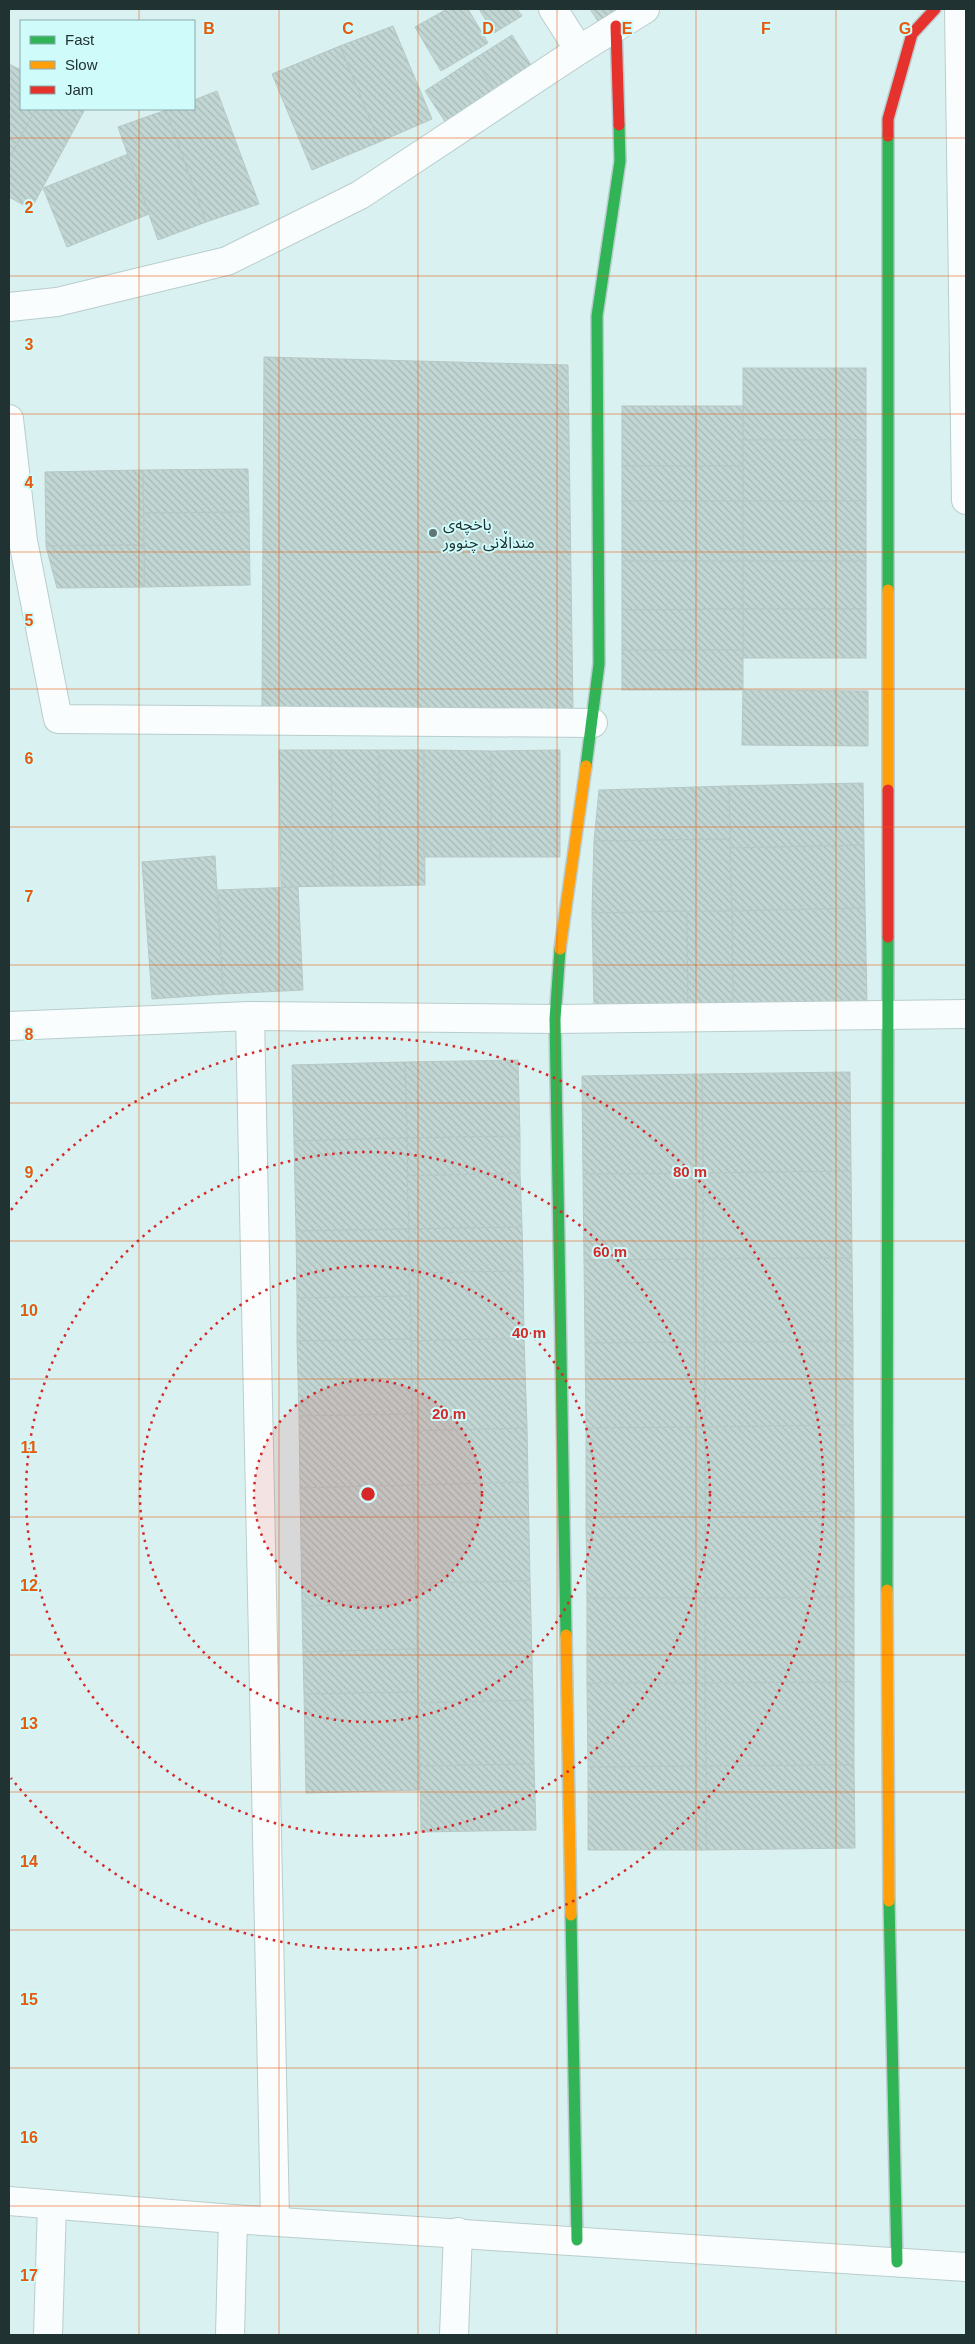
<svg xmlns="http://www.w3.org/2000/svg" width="975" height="2344" viewBox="0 0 975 2344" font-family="Arial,'Noto Sans Arabic',sans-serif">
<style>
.building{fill:url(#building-back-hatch);stroke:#b6c8c6}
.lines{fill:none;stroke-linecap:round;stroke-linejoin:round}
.street-casing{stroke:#bacdce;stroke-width:30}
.fast-casing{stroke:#bacdce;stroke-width:14}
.slow-casing{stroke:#bacdce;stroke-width:14}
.jam-casing{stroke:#bacdce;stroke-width:14}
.street{stroke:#f9fdfd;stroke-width:28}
.fast{stroke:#30b455;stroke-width:11}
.slow{stroke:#ff9f0a;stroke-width:11}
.jam{stroke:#e5322d;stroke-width:11}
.grid{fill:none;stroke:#e8590c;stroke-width:1;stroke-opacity:0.55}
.ring{fill:none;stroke:#d62828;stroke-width:2.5;stroke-dasharray:2.5 5}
.poi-dot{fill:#617575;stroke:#cffbfb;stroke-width:2}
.labels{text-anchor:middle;stroke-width:4;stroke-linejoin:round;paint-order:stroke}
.poi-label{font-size:16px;fill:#213232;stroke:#cffbfb;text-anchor:start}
.grid-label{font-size:16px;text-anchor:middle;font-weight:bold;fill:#e8590c;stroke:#cffbfb;stroke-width:4;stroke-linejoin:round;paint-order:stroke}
.centre{fill:#d62828;stroke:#cffbfb;stroke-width:2.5}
.ring-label{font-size:15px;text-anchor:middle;font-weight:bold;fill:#d62828;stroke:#cffbfb;stroke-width:4;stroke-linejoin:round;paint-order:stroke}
</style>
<defs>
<pattern id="building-back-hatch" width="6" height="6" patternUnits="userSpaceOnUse" patternTransform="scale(1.25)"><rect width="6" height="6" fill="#c2d7d4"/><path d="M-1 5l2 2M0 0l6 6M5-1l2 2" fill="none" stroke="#a6b9b6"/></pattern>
</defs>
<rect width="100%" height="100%" fill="#d9f1f1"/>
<g class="building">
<polygon points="447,9 468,9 488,43 441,71 415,27"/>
<polygon points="479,9 517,9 522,16 494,33"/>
<polygon points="590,9 635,9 603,29"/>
<polygon points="393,26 432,119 379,142 340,46"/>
<polygon points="512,35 536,73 500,97 474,59"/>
<polygon points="340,46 379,142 312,170 272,74"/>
<polygon points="474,59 500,97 450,129 425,91"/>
<polygon points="9,64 21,70 21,109 36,109 9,159"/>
<polygon points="217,91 259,204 206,222 166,110 194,109 194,100"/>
<polygon points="36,109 85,109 31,209 9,197 9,159"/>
<polygon points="166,110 206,222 158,240 118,127"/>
<polygon points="128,154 149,214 67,247 43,188"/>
<polygon points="264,357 568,365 573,714 262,710"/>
<rect x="743" y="368" width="123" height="72"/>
<rect x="622" y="406" width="121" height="60"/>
<rect x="743" y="440" width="123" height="61"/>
<rect x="622" y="466" width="121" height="35"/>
<polygon points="248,469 249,512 144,513 143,470"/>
<polygon points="143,470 144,545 46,546 45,472"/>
<rect x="622" y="501" width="121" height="60"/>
<rect x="743" y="501" width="123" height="60"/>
<polygon points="249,512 250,585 144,587 144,513"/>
<polygon points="144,545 144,587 57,588 46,546"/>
<polygon points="622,561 743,561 743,609 622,610"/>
<rect x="743" y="561" width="123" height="48"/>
<rect x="743" y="609" width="123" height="49"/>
<polygon points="743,609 743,650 622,650 622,610"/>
<rect x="622" y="650" width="121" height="40"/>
<polygon points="743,690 868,691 868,746 742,745"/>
<polygon points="279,750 331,750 333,886 281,887"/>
<polygon points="331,750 379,750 380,886 333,886"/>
<polygon points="379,750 424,750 425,885 380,886"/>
<polygon points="424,750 491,751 491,857 424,857"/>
<polygon points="560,750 560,857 491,857 491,751"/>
<polygon points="863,783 864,845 730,848 729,786"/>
<polygon points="729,786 730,839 594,841 599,790"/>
<polygon points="730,839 732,911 592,913 594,841"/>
<polygon points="864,845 865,908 732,911 730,848"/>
<polygon points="215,856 223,994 152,999 142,862"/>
<polygon points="298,887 303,990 223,994 218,890"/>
<polygon points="865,908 867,1003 733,1005 732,911"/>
<polygon points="687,911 688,1006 594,1007 592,913"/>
<polygon points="687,911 732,911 733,1005 688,1006"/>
<polygon points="518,1060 520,1136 407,1138 405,1062"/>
<polygon points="405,1062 407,1138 294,1141 292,1065"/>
<polygon points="850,1072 851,1171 703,1173 702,1074"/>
<polygon points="702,1074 703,1173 583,1174 582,1076"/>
<polygon points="520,1136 520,1173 407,1176 407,1138"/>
<polygon points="407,1138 409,1229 296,1231 294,1141"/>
<polygon points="851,1171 852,1258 703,1259 703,1173"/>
<polygon points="520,1173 522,1227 409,1229 407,1176"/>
<polygon points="703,1173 703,1259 584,1260 583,1174"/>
<polygon points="522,1227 523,1271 409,1273 409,1229"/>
<polygon points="409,1229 410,1296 297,1298 296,1231"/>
<polygon points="852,1258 853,1341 704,1342 703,1259"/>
<polygon points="703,1259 704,1342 585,1343 584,1260"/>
<polygon points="523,1271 524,1338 411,1341 409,1273"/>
<polygon points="410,1296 411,1339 297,1341 297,1298"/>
<polygon points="524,1338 527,1428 413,1431 411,1341"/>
<polygon points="411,1339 412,1414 299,1416 297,1341"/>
<polygon points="853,1341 853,1425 705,1427 704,1342"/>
<polygon points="704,1342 705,1427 586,1428 585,1343"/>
<polygon points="412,1414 413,1485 300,1488 299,1416"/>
<polygon points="853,1425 854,1511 705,1513 705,1427"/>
<polygon points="705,1427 705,1513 586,1514 586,1428"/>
<polygon points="527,1428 528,1482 413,1485 413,1431"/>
<polygon points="528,1482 530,1581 416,1583 413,1485"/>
<polygon points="413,1485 416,1604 302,1606 300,1488"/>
<polygon points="854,1511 854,1597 705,1598 705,1513"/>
<polygon points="705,1513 705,1598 587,1598 586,1514"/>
<polygon points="530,1581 533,1700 418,1703 416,1583"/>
<polygon points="854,1597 854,1682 705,1683 705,1598"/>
<rect x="587" y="1598" width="118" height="85"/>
<polygon points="416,1604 417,1649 303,1652 302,1606"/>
<polygon points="417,1649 418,1692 304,1694 303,1652"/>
<polygon points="854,1682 854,1765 706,1766 705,1683"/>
<polygon points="587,1683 705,1683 706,1766 588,1767"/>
<polygon points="418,1692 420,1790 306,1793 304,1694"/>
<polygon points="533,1700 534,1764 420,1766 418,1703"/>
<polygon points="534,1764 536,1830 421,1832 420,1766"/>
<polygon points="854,1765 855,1848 706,1850 706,1766"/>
<polygon points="706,1766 706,1850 588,1850 588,1767"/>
</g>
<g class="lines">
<defs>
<g id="street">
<polyline points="553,9 579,50"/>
<polyline points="959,9 966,500"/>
<polyline points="9,307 57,302 227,261 360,195 579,50 645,9"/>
<polyline points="9,419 23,541 58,719 593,723"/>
<polyline points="250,1016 275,2220"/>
<polyline points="9,1026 250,1016 555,1019 966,1014"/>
<polyline points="9,2201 233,2219 966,2267"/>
<polyline points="48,2335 52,2205"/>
<polyline points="230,2335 233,2219"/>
<polyline points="454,2335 458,2232"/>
</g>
<g id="fast">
<polyline points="888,590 888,136"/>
<polyline points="586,766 599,664 597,316 620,161 619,125"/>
<polyline points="560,949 555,1019 566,1635"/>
<polyline points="887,1590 888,937"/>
<polyline points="889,1901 897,2262"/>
<polyline points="571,1915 577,2240"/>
</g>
<g id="slow">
<polyline points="888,790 888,590"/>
<polyline points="560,949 586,766"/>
<polyline points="887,1590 889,1901"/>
<polyline points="566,1635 571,1915"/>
</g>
<g id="jam">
<polyline points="616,26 619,125"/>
<polyline points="888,136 888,119 912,34 935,9"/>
<polyline points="888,937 888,790"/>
</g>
</defs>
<use href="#street" class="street-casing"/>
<use href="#fast" class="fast-casing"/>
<use href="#slow" class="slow-casing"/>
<use href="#jam" class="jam-casing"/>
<use href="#street" class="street"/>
<use href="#fast" class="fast"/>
<use href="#slow" class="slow"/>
<use href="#jam" class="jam"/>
</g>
<path class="grid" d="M139 9V21M279 9V2335M418 9V2335M557 9V2335M696 9V2335M836 9V2335M139 109V2335M9 138H966M9 276H966M9 414H966M9 552H966M9 689H966M9 827H966M9 965H966M9 1103H966M9 1241H966M9 1379H966M9 1517H966M9 1655H966M9 1792H966M9 1930H966M9 2068H966M9 2206H966"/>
<circle cx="368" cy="1494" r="114" fill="#d62828" fill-opacity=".12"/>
<g class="ring">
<circle cx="368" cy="1494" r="114"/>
<circle cx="368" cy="1494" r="228"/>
<circle cx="368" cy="1494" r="342"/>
<path d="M11 1210A456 456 0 1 1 11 1778"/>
</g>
<circle class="poi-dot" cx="433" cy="533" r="5"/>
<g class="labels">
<g class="poi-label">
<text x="443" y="530">باخچەی<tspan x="443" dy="18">منداڵانی چنوور</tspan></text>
</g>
</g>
<g class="grid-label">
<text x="209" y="34">B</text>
<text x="348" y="34">C</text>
<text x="488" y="34">D</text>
<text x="627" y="34">E</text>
<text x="766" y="34">F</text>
<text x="905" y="34">G</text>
<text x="29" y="213">2</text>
<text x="29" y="350">3</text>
<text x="29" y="488">4</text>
<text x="29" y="626">5</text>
<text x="29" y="764">6</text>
<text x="29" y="902">7</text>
<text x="29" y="1040">8</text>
<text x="29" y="1178">9</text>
<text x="29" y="1316">10</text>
<text x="29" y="1453">11</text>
<text x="29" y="1591">12</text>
<text x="29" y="1729">13</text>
<text x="29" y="1867">14</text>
<text x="29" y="2005">15</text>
<text x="29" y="2143">16</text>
<text x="29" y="2281">17</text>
</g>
<circle cx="368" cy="1494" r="8" class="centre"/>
<g class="ring-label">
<text x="690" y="1177">80 m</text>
<text x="610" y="1257">60 m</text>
<text x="529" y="1338">40 m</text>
<text x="449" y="1419">20 m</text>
</g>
<rect width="975" height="2344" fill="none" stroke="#213232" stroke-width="20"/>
<rect x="20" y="20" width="175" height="90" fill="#cffbfb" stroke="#89abab"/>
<rect x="30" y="36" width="25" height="8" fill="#30b455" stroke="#89abab"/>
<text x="65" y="45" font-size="15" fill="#213232">Fast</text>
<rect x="30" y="61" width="25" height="8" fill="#ff9f0a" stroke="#89abab"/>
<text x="65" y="70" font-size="15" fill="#213232">Slow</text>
<rect x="30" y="86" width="25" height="8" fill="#e5322d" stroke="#89abab"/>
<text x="65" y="95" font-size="15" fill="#213232">Jam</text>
</svg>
